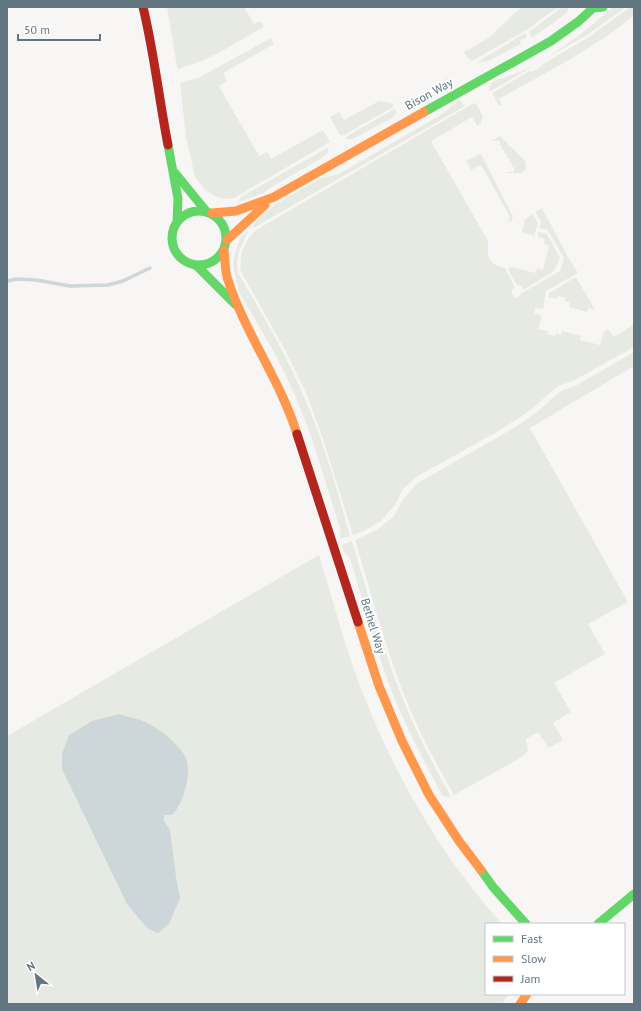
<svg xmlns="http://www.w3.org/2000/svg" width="641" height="1011" viewBox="0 0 641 1011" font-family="'PT Sans',sans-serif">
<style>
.green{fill:#e7eae3}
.water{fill:#cdd7d9}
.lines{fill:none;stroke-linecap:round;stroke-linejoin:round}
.stream{stroke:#cdd7d9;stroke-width:3.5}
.fast{stroke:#63d668;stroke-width:9}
.slow{stroke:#ff974d;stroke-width:9}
.jam{stroke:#b3261e;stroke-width:9}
.labels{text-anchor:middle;stroke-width:4;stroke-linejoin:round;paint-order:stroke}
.street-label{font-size:12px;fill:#617681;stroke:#fff}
</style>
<rect width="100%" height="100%" fill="#f7f6f5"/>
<g class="green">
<path d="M167 7H244L254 24 261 21 264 27C237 42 209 61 178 69L177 67Z"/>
<polygon points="521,7 558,7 528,29 472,61 468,58 464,52 490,37"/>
<polygon points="562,7 568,7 568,11 564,15 532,38 529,32"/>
<path d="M613 7H626L587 35 540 62H539C567 46 589 28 613 7Z"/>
<path d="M630 7H634V15C596 48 543 74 499 99L502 105 499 106 492 93 530 71 532 72 542 66 543 64 589 37Z"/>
<polygon points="525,33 527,37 520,41 521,44 488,61 476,63"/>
<polygon points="271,38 274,44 223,73 227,81 219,86 259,156 267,152 271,159 323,130 330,142 234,198 223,199 213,195 205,190 195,177 186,137 180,83 200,77"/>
<path d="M530 67V68L491 91H489C489 78 505 78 514 74 520 72 525 69 530 67Z"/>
<path d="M448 78 452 87C446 91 441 94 434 88V86Z"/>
<polygon points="459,100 465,106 255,227 252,227 263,214 275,205 319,179 339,174 442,114"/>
<polygon points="379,101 393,103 393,107 344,135 340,135 330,117 339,112 344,120"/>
<path d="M476 103 483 117 481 123 477 126 472 117 431 141 488 241C487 258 488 264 505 268L515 288 512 290V293L514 297 517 298 522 293 560 271 564 258 550 234 547 230 539 228 541 222 535 212 542 208 568 257 578 273 546 291 543 309 535 308 534 313 542 316 538 329 548 331V334L555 336 556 333 561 335 562 331 581 336 580 340 600 345 604 331 608 329 613 336 619 334 634 324V347L573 381 558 386 528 412 495 433 418 476 403 489 395 505 382 520 366 530 353 535 323 439 307 395 284 348 240 270 242 251 248 239 256 230 472 104Z"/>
<polygon points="394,109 396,111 395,115 392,118 353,139 346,139 346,137"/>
<polygon points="500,136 525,161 526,169 522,173 508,173 506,172 514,172 514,167 512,167 512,163 510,163 510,159 507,158 507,154 505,154 504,150 502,150 502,146 500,145 500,141 491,141"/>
<polygon points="329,147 327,153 322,158 268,189 264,193 238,202 241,197"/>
<path d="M479 154H481C492 175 502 196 513 216L511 223 508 219 510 217 481 165 471 170 466 161Z"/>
<polygon points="533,214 538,223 534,236 522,232 525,219"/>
<path d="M249 230 239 251 237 262 238 273C265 318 291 363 310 411 327 452 338 494 350 536L340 539V528L312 439 295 395 275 354 239 292 233 265 234 257 240 238Z"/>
<polygon points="538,232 547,234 560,258 554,271 525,289 523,289 522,286 516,284 508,269 512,267 535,273 537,268 543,270 549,245 544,244 545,239 538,237"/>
<polygon points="576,277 595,310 588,308 587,312 569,307 570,303 565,301 565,298 558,296 557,299 548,297 549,293"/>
<path d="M634 352V366L530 428 628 602 588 624 605 654 554 683 571 712 553 723 563 740 549 748 538 732 526 739 528 751 522 757 454 795C436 763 418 731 405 697 385 646 371 593 355 540L377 530 393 517 403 500 416 484 514 428 537 412 561 391 577 385Z"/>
<path d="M352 541C369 597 384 655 407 709 420 739 435 768 451 797H446L442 795C425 763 408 731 394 697 376 652 364 604 350 558L344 552 342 545Z"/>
<path d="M319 555C333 600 345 647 362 691 395 776 441 856 502 924H486V994H508L502 1004H7V736Z"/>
</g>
<path class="water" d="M119 714C127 717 137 718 145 722 159 728 180 745 186 758 189 766 188 774 187 782 184 795 181 805 172 815H164V821L170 830 176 877 180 898 169 924 158 933 147 928 127 904 62 769V754L69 735 92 721Z"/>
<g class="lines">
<polyline class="stream" points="7,281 17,279 36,280 70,286 108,285 123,281 150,268"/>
<g class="fast">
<polyline points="424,112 551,41 579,21 593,8 603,7"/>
<polyline points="168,145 178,199 177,222"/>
<polyline points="175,173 206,211"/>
<circle cx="199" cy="238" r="27"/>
<polyline points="197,266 235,304"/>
<polyline points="481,870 493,887 526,924"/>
<polyline points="598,924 634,894"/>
</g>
<g class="slow">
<polyline points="212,213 236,211 274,197 424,112"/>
<polyline points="227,240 265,205"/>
<path d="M224 250C225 259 225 269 227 277 244 332 280 379 297 434"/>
<polyline points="358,622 379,686 402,741 429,795 459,841 481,870"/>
<polyline points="520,1004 527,994"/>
</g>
<g class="jam">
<path d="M143 7C154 52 159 99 168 145"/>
<polyline points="297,434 358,622"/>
</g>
</g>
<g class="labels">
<g class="street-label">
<text transform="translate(429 94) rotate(-29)" y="4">Bison Way</text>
<text transform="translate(373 626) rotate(73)" y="4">Bethel Way</text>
</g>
</g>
<rect width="641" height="1011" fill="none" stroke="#617681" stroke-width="16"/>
<rect x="485" y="923" width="140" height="72" fill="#ffffff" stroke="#c0c8cd"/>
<rect x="493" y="936" width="20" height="6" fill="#63d668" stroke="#c0c8cd"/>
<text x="521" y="943" font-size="12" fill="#617681">Fast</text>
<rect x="493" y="956" width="20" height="6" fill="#ff974d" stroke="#c0c8cd"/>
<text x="521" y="963" font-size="12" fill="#617681">Slow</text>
<rect x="493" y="976" width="20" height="6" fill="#b3261e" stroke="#c0c8cd"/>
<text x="521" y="983" font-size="12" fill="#617681">Jam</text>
<g transform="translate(36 975) rotate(330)" stroke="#ffffff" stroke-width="3" paint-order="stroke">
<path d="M0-3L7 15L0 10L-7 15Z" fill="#617681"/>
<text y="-6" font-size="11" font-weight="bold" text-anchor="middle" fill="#617681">N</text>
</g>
<path d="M18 34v6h82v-6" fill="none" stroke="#617681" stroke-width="2"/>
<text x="24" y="34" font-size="12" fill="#617681" stroke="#ffffff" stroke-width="3" paint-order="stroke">50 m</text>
</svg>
